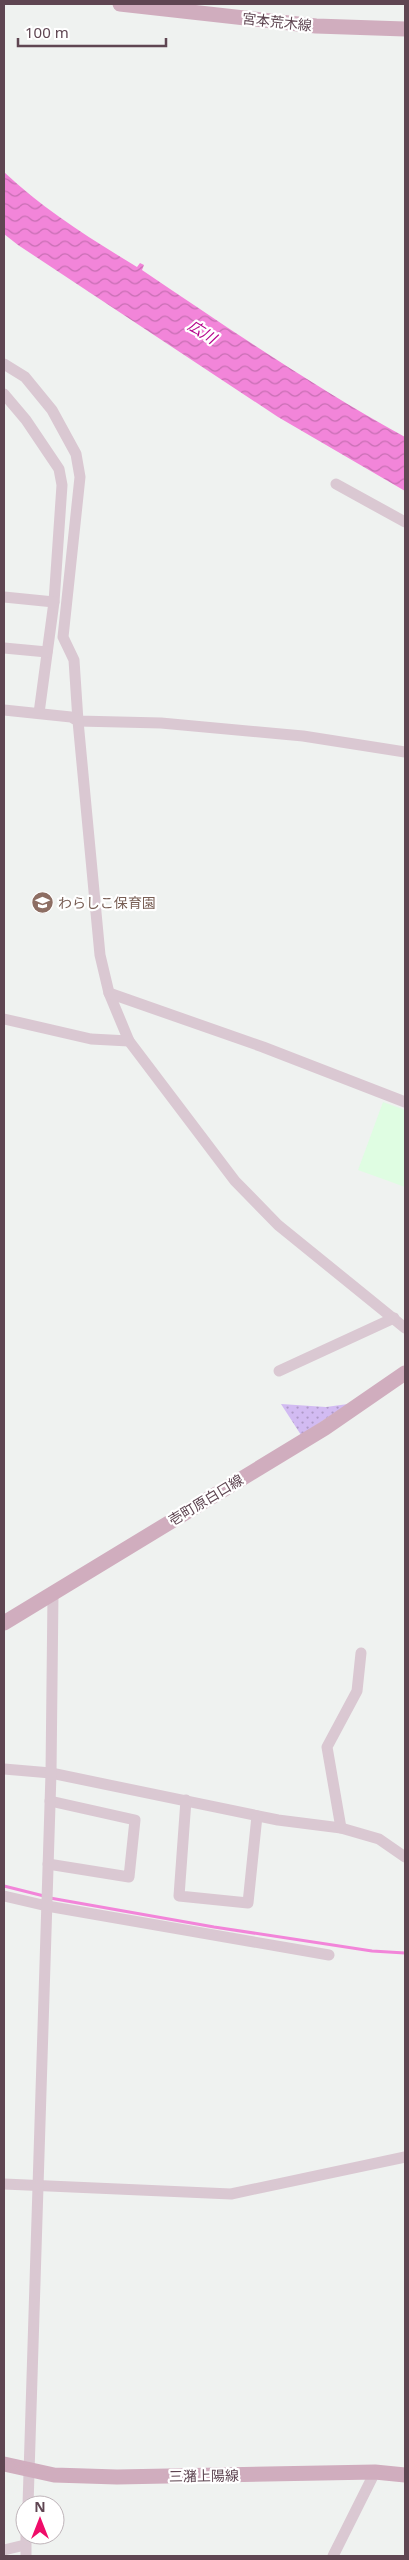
<svg xmlns="http://www.w3.org/2000/svg" width="409" height="2560" viewBox="0 0 409 2560" font-family="'Noto Sans','Noto Sans JP',sans-serif">
<style>
.medical{fill:#dffde2}
.grass{fill:url(#grass-dots)}
.water{fill:url(#water-waves)}
.lines{fill:none;stroke-linecap:round;stroke-linejoin:round}
.stream{stroke:#f285d9;stroke-width:3}
.minor{stroke:#dac8d2;stroke-width:11}
.major{stroke:#d0adbe;stroke-width:15}
.labels{text-anchor:middle;stroke-width:4.5;stroke-linejoin:round;paint-order:stroke}
.street-label{font-size:14px;fill:#5f4652;stroke:#fff}
.education-label{font-size:14px;fill:#785e54;stroke:#fff;text-anchor:start}
.water-label{font-size:15px;font-style:italic;fill:#b5028b;stroke:#fff}
</style>
<defs>
<pattern id="grass-dots" width="8" height="8" patternUnits="userSpaceOnUse" patternTransform="scale(1.25)"><rect width="8" height="8" fill="#d2bbf2"/><path d="M2 2h.1M6 6h.1" fill="none" stroke="#ae9ac7" stroke-width="1.8" stroke-linecap="round"/></pattern>
<pattern id="water-waves" width="16" height="10" patternUnits="userSpaceOnUse" patternTransform="scale(1.25)"><rect width="16" height="10" fill="#f285d9"/><path d="M0 5q4-4 8 0t8 0" fill="none" stroke="#c76fb3"/></pattern>
</defs>
<rect width="100%" height="100%" fill="#eff2f0"/>
<polygon class="medical" points="383,1102 405,1110 405,1187 358,1170"/>
<polygon class="grass" points="281,1404 326,1407 348,1404 301,1435"/>
<path class="water" d="M4 172C43 209 91 239 137 267L140 263 144 265 142 270C228 328 314 387 405 437V491L278 417 18 245 4 234Z"/>
<g class="lines">
<g class="stream">
<polyline points="4,1886 44,1896"/>
<polyline points="50,1898 214,1927 372,1951 405,1953"/>
</g>
<g class="minor">
<polyline points="4,364 25,377 52,410 76,454 80,477 63,637 74,660 78,721 161,723 303,736 405,752"/>
<polyline points="4,394 26,420 59,469 62,485 54,602 39,713"/>
<polyline points="336,484 405,522"/>
<polyline points="4,597 54,602"/>
<polyline points="4,648 47,652"/>
<polyline points="4,710 71,717 78,721 100,955 109,993 129,1041 235,1181 278,1225 405,1328"/>
<polyline points="109,993 263,1047 405,1102"/>
<polyline points="4,1019 91,1039 129,1041"/>
<polyline points="279,1371 394,1318"/>
<polyline points="4,1769 51,1773 278,1820 341,1828 379,1839 405,1857"/>
<polyline points="186,1800 179,1896 248,1903 257,1816"/>
<polyline points="341,1828 327,1747 357,1691 361,1653"/>
<polyline points="48,1864 129,1877 135,1820 50,1801"/>
<polyline points="4,1896 47,1906 329,1955"/>
<polyline points="4,2184 231,2194 405,2157"/>
<polyline points="28,2505 51,1773 53,1593"/>
<polyline points="4,2550 25,2545"/>
<polyline points="26,2556 26,2535"/>
<polyline points="333,2556 375,2472"/>
</g>
<g class="major">
<polyline points="120,4 316,26 405,29"/>
<polyline points="4,1623 325,1428 405,1373"/>
<polyline points="4,2464 54,2475 117,2477 375,2472 405,2475"/>
</g>
</g>
<defs>
<symbol id="school-disc" viewBox="-11 -11 22 22"><circle r="9.5" fill="#8d6e63" stroke="#fff"/><path d="M0-5L7-2L0 1L-7-2ZM-4 1L0 2.5L4 1V4Q0 6-4 4Z" fill="#fff"/></symbol>
</defs>
<g fill-rule="evenodd">
<use href="#school-disc" x="30" y="890" width="25" height="25"/>
</g>
<g class="labels">
<g class="street-label">
<text transform="translate(277 22) rotate(6)" y="5">宮本荒木線</text>
<text transform="translate(206 1500) rotate(-31)" y="5">壱町原白口線</text>
<text transform="translate(204 2476) rotate(-1)" y="5">三潴上陽線</text>
</g>
<g class="education-label">
<text x="58" y="908">わらしこ保育園</text>
</g>
<g class="water-label">
<text transform="translate(202 332) rotate(32)" y="5">広川</text>
</g>
</g>
<rect width="409" height="2560" fill="none" stroke="#5f4652" stroke-width="10"/>
<g transform="translate(40 2520)"><circle r="24" fill="#ffffff" stroke="#bfb5ba"/>
<path d="M0-4L9 19L0 12L-9 19Z" fill="#ef0c69"/>
<text y="-8" font-size="14" font-weight="bold" text-anchor="middle" fill="#5f4652">N</text>
</g>
<path d="M18 38v8h148v-8" fill="none" stroke="#5f4652" stroke-width="2.5"/>
<text x="25" y="38" font-size="15" fill="#5f4652" stroke="#ffffff" stroke-width="4" paint-order="stroke">100 m</text>
</svg>
